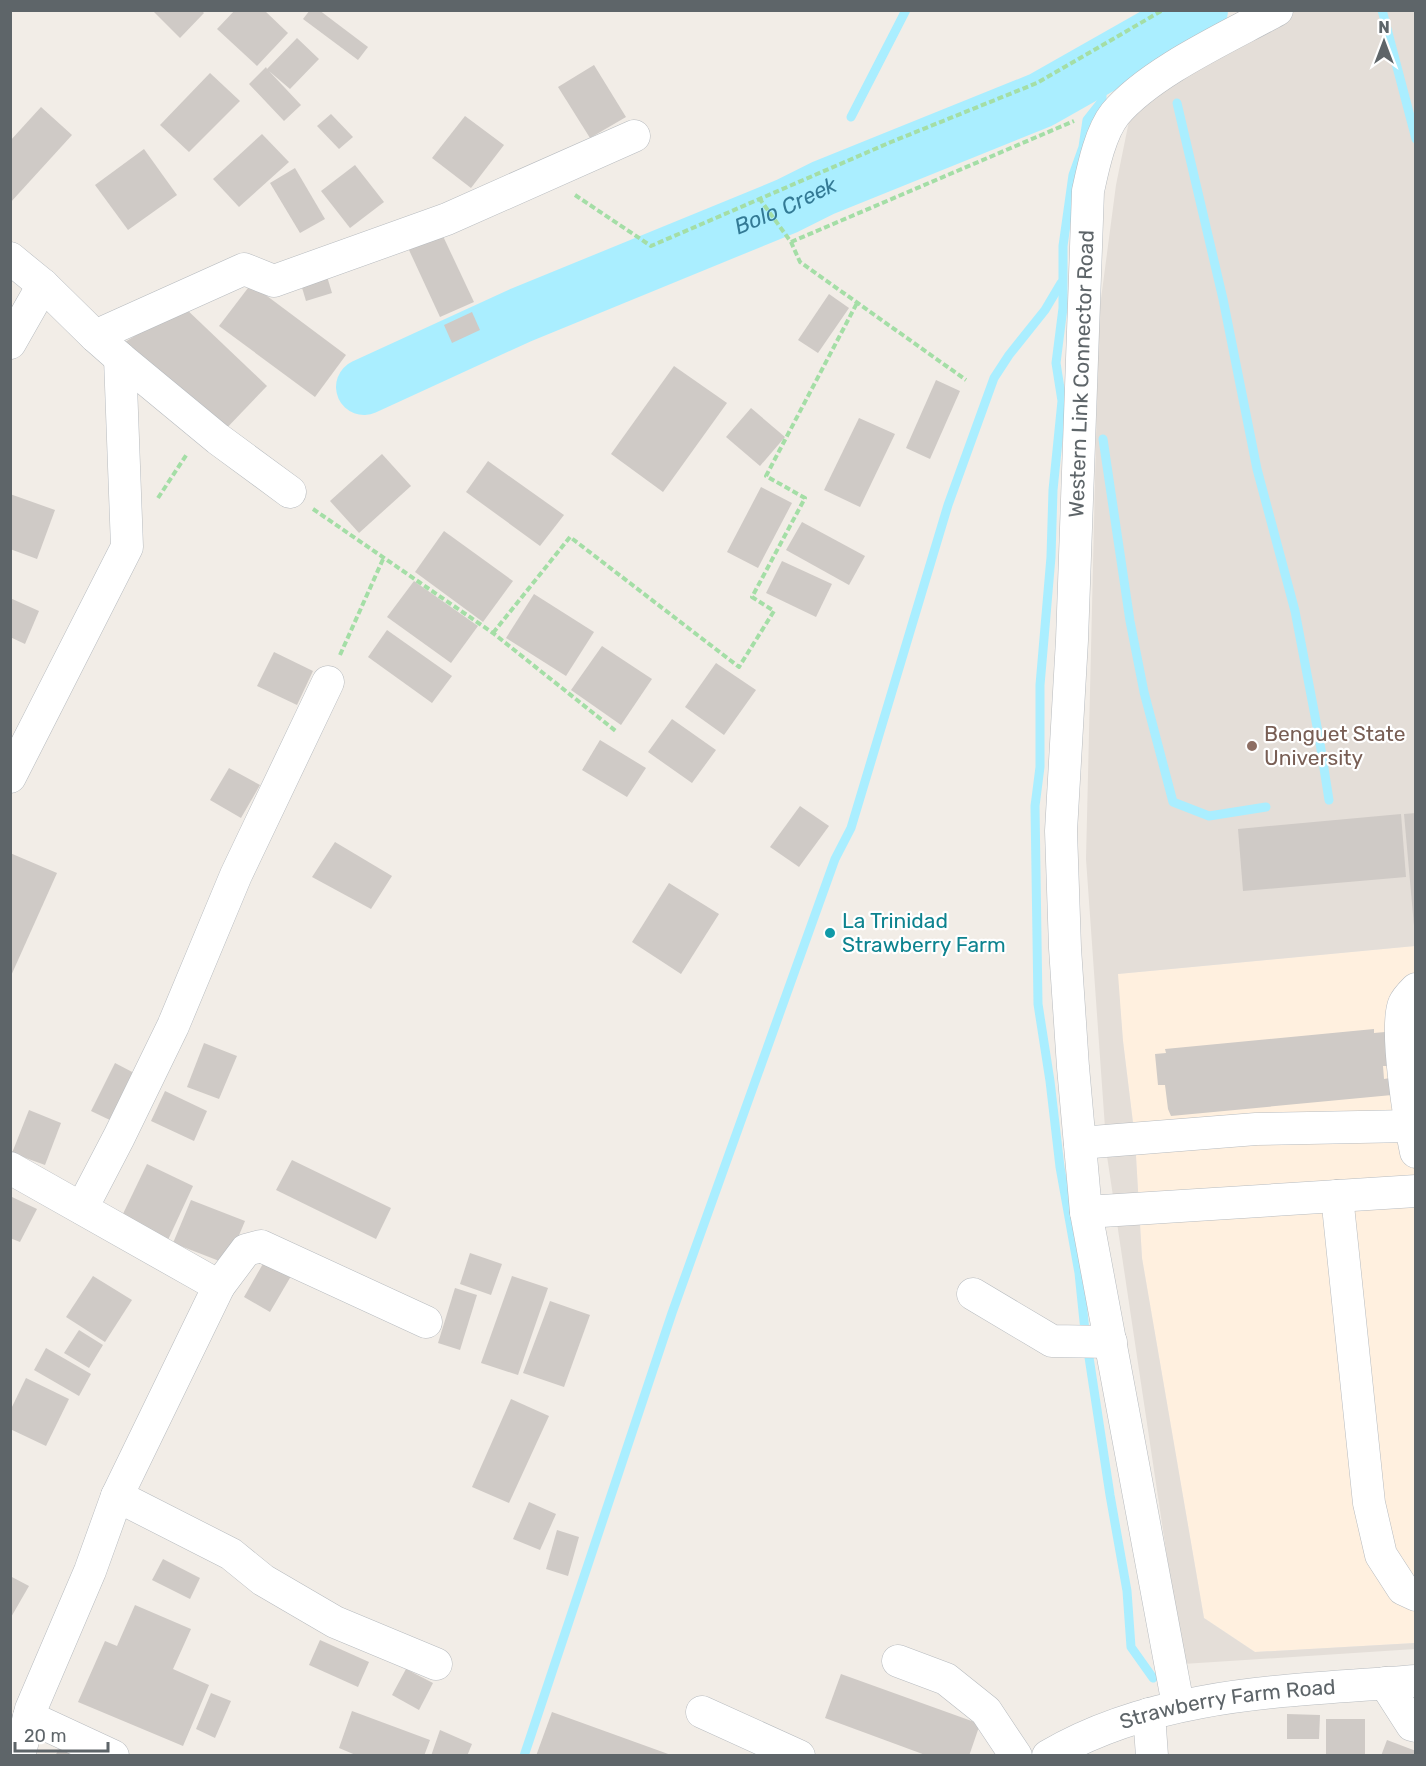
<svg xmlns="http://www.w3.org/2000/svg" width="1426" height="1766" viewBox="0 0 1426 1766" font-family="Rubik,sans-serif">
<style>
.commercial{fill:#fff0df}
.education{fill:#e4ded8}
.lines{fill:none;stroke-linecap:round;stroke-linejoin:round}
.stream{stroke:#aef;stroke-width:9}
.river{stroke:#aef;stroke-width:56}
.building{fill:#cfcac6}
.minor-casing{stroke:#b7bbbf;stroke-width:33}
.path{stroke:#a4dea6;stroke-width:4;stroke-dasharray:6 3;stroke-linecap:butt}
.minor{stroke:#fff;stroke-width:32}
.education-dot{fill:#8d6e63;stroke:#fff;stroke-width:2}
.culture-dot{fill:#0f9aa8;stroke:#fff;stroke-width:2}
.labels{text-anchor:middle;stroke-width:4.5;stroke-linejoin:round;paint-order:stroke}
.street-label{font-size:21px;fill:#5e6569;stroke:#fff}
.education-label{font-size:21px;fill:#785e54;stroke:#fff;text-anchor:start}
.culture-label{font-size:21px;fill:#0d838f;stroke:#fff;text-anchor:start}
.water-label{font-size:22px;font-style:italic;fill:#337a95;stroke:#fff}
</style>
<rect width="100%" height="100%" fill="#f2ede7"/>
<polygon class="commercial" points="1415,946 1415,1643 1255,1652 1204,1618 1142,1258 1135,1139 1123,1041 1117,974"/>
<polygon class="education" points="1278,11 1415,11 1415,946 1118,974 1123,1041 1135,1139 1142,1258 1204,1618 1255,1652 1415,1643 1415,1649 1183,1664 1107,1156 1086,859 1099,314 1116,185 1129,121 1151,91"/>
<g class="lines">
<g class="stream">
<polyline points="1382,10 1416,139"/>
<polyline points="1163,31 1167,48"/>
<polyline points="1102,67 1102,101 1087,120 1083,147 1073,175 1063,246 1063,308 1056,363 1062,401 1053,490 1051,557 1040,685 1040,767 1035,806 1038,1004 1050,1081 1060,1167 1079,1273 1085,1331 1110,1495 1127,1591 1131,1647 1153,1678"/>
<polyline points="1177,103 1223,299 1257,469 1295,611 1319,737 1329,800"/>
<polyline points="851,117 906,10"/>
<polyline points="823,188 828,177"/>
<polyline points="1103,439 1130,621 1144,692 1173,802 1209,816 1266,807"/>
<polyline points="524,1756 672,1313 835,859 851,828 948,505 994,378 1009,355 1045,310 1061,283"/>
</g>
<path class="river" id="s1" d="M364 387 521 315 787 206 823 188 1041 100 1200 10"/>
</g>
<g class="building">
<polygon points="152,10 201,10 204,13 180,38"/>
<polygon points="235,10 264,10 288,33 257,66 217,29"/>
<polygon points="310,10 319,10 368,47 358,60 303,19"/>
<polygon points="297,38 319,59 290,89 269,71 301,105 284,121 249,84 266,67 267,69"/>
<polygon points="594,65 626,117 590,138 558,87"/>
<polygon points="210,73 240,101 189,152 160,125"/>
<polygon points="41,107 72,135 10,203 10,141"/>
<polygon points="331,114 353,137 339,149 317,126"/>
<polygon points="465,116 504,145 471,188 432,158"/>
<polygon points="262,134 289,162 239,207 213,179"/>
<polygon points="144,149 177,195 128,230 95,185"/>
<polygon points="355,165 384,202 350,228 321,191"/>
<polygon points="295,168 325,219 300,233 270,183"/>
<polygon points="442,234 474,302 440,317 409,250"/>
<polygon points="326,273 332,293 306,301 300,281"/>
<polygon points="251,284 346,355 315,397 219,326"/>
<polygon points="829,294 849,308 818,353 798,340"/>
<polygon points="183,306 267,386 222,433 125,342"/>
<polygon points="472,312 480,330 452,343 444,325"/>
<polygon points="674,366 727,403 663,492 611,454"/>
<polygon points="936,380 960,391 930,459 906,448"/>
<polygon points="751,408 785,437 760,466 726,437"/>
<polygon points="859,418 895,434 860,507 824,490"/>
<polygon points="382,454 411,486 359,533 330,501"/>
<polygon points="488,461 564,515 540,546 466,492"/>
<polygon points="761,487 792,503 758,568 727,552"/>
<polygon points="10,494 55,510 37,559 10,549"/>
<polygon points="802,522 865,556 849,585 786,550"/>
<polygon points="444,531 513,581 483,622 415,572"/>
<polygon points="782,561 832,584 816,617 766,593"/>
<polygon points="414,581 478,626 451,663 387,617"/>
<polygon points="534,594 594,632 566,676 506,638"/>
<polygon points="10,598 39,611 25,644 10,637"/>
<polygon points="387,630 452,676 432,703 368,657"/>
<polygon points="602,646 652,679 621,725 571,690"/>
<polygon points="274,652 313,671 297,705 257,686"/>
<polygon points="716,663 756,690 724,735 685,707"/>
<polygon points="672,719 716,750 692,783 648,752"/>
<polygon points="600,740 646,768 627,797 582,770"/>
<polygon points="229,768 260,785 241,818 210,800"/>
<polygon points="800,806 829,826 799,867 770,847"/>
<polygon points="1416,813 1416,926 1414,926 1404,814"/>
<polygon points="1401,814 1406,877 1243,891 1238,829"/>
<polygon points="335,842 392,876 371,909 312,877"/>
<polygon points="10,853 57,873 10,978"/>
<polygon points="669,883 719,914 681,974 632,942"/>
<polygon points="1374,1029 1374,1033 1385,1032 1389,1066 1383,1066 1384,1079 1390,1078 1392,1095 1171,1116 1168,1109 1165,1085 1158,1085 1155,1054 1166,1053 1165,1049"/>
<polygon points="204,1043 237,1056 219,1099 187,1087"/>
<polygon points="115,1063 138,1075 114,1122 91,1111"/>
<polygon points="165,1091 207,1111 194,1141 151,1121"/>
<polygon points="29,1110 61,1123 45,1165 12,1153"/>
<polygon points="292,1160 391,1208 376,1239 276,1190"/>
<polygon points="147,1164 193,1186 167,1242 120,1220"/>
<polygon points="10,1196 37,1209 20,1242 10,1238"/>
<polygon points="191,1200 245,1221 227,1264 173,1243"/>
<polygon points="470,1253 502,1264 491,1295 460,1284"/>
<polygon points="268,1255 294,1271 270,1312 244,1297"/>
<polygon points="93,1276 132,1300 105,1342 66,1317"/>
<polygon points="512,1276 548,1288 518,1375 481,1363"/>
<polygon points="455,1288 477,1295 460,1350 438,1343"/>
<polygon points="550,1301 590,1315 564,1387 523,1373"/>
<polygon points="79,1330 103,1345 89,1368 64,1353"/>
<polygon points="46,1348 91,1374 79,1396 34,1370"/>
<polygon points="26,1378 69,1399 46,1446 10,1429 10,1411"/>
<polygon points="511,1399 549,1416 509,1503 472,1487"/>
<polygon points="529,1502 556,1514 540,1550 513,1539"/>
<polygon points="557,1530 579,1537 568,1576 546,1569"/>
<polygon points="163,1559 200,1578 190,1599 152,1580"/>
<polygon points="10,1576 29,1586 10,1619"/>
<polygon points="135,1605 191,1629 173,1669 209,1685 183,1746 78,1702 105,1641 117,1646"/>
<polygon points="320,1640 369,1662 358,1687 309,1665"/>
<polygon points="406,1669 433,1683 419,1710 392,1695"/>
<polygon points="841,1674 980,1724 969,1756 928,1756 825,1718"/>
<polygon points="211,1693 231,1701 215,1738 196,1729"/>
<polygon points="352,1711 430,1740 424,1756 358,1756 339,1748"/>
<polygon points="552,1712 671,1755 671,1756 536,1756"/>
<polygon points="1287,1714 1320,1715 1319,1739 1287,1739"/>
<rect x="1326" y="1719" width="39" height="37"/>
<polygon points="440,1730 472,1744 467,1756 431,1756"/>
<polygon points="1387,1740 1416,1751 1416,1756 1381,1756"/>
<polygon points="60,1747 73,1756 55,1756"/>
</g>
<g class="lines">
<defs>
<g id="minor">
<polyline points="10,258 43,285 95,336 120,358 218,439 290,492"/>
<polyline points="95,336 244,269 274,281 447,219 634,136"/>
<polyline points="10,343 43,285"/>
<polyline points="10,777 127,547 120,358"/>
<path d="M1416 989C1412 993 1406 999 1404 1004 1394 1027 1410 1124 1416 1152"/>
<polyline points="1080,1143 1256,1129 1410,1126 1416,1129"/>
<polyline points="10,1168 219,1286 117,1496 90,1571 31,1709 19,1756"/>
<polyline points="1337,1196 1369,1503 1381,1555 1403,1589 1416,1595"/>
<polyline points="82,1208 119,1137 173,1026 236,875 328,682"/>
<polyline points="1086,1212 1416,1191"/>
<polyline points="219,1286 246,1250 261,1246 426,1322"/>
<polyline points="973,1294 1052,1341 1111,1342"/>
<polyline points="117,1496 231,1554 263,1580 335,1622 436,1664"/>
<polyline points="898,1661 946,1679 986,1711 1016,1756"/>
<polyline points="1385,1683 1412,1725 1416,1726"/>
<path id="s2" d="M1178 1705 1086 1212 1073 1067 1065 948 1061 831 1072 640 1088 191C1093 168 1100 133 1115 114 1150 72 1228 37 1277 10"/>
<polyline points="702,1712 799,1756"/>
<polyline points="1149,1714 1152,1756"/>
<polyline points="29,1717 113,1756"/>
<path id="s3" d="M1048 1756C1158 1691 1292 1691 1416 1681"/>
</g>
</defs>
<use href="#minor" class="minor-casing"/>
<g class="path">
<polyline points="575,195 651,246 891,142 1037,83 1163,10"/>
<polyline points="759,198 791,242 800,262 966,380"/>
<polyline points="791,242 1074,121"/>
<polyline points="158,498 187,454"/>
<polyline points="313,509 493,633 617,732"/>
<polyline points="493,633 570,537 739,667 774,611 752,597 805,498 766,476 857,303"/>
<polyline points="340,655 384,557"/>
</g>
<use href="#minor" class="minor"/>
</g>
<circle class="education-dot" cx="1252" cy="746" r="6"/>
<circle class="culture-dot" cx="830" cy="933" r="6"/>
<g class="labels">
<g class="street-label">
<text dy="7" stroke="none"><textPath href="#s2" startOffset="1341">Western Link Connector Road</textPath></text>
<text dy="7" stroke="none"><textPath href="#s3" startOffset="189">Strawberry Farm Road</textPath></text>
</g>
<g class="education-label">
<text x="1264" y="741">Benguet State<tspan x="1264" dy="24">University</tspan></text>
</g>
<g class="culture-label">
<text x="842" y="928">La Trinidad<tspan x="842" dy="24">Strawberry Farm</tspan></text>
</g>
<g class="water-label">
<text dy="8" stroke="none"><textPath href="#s1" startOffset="459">Bolo Creek</textPath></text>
</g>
</g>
<rect width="1426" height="1766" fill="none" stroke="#5e6569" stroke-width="24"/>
<g transform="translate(1384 42)" stroke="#ffffff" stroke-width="4.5" paint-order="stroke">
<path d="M0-4.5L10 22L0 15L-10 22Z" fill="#5e6569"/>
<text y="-9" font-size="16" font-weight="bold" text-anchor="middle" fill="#5e6569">N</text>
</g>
<path d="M15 1742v9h93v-9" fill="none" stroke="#5e6569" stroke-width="3"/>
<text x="24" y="1742" font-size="18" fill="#5e6569" stroke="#ffffff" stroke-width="4.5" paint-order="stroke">20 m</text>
</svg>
